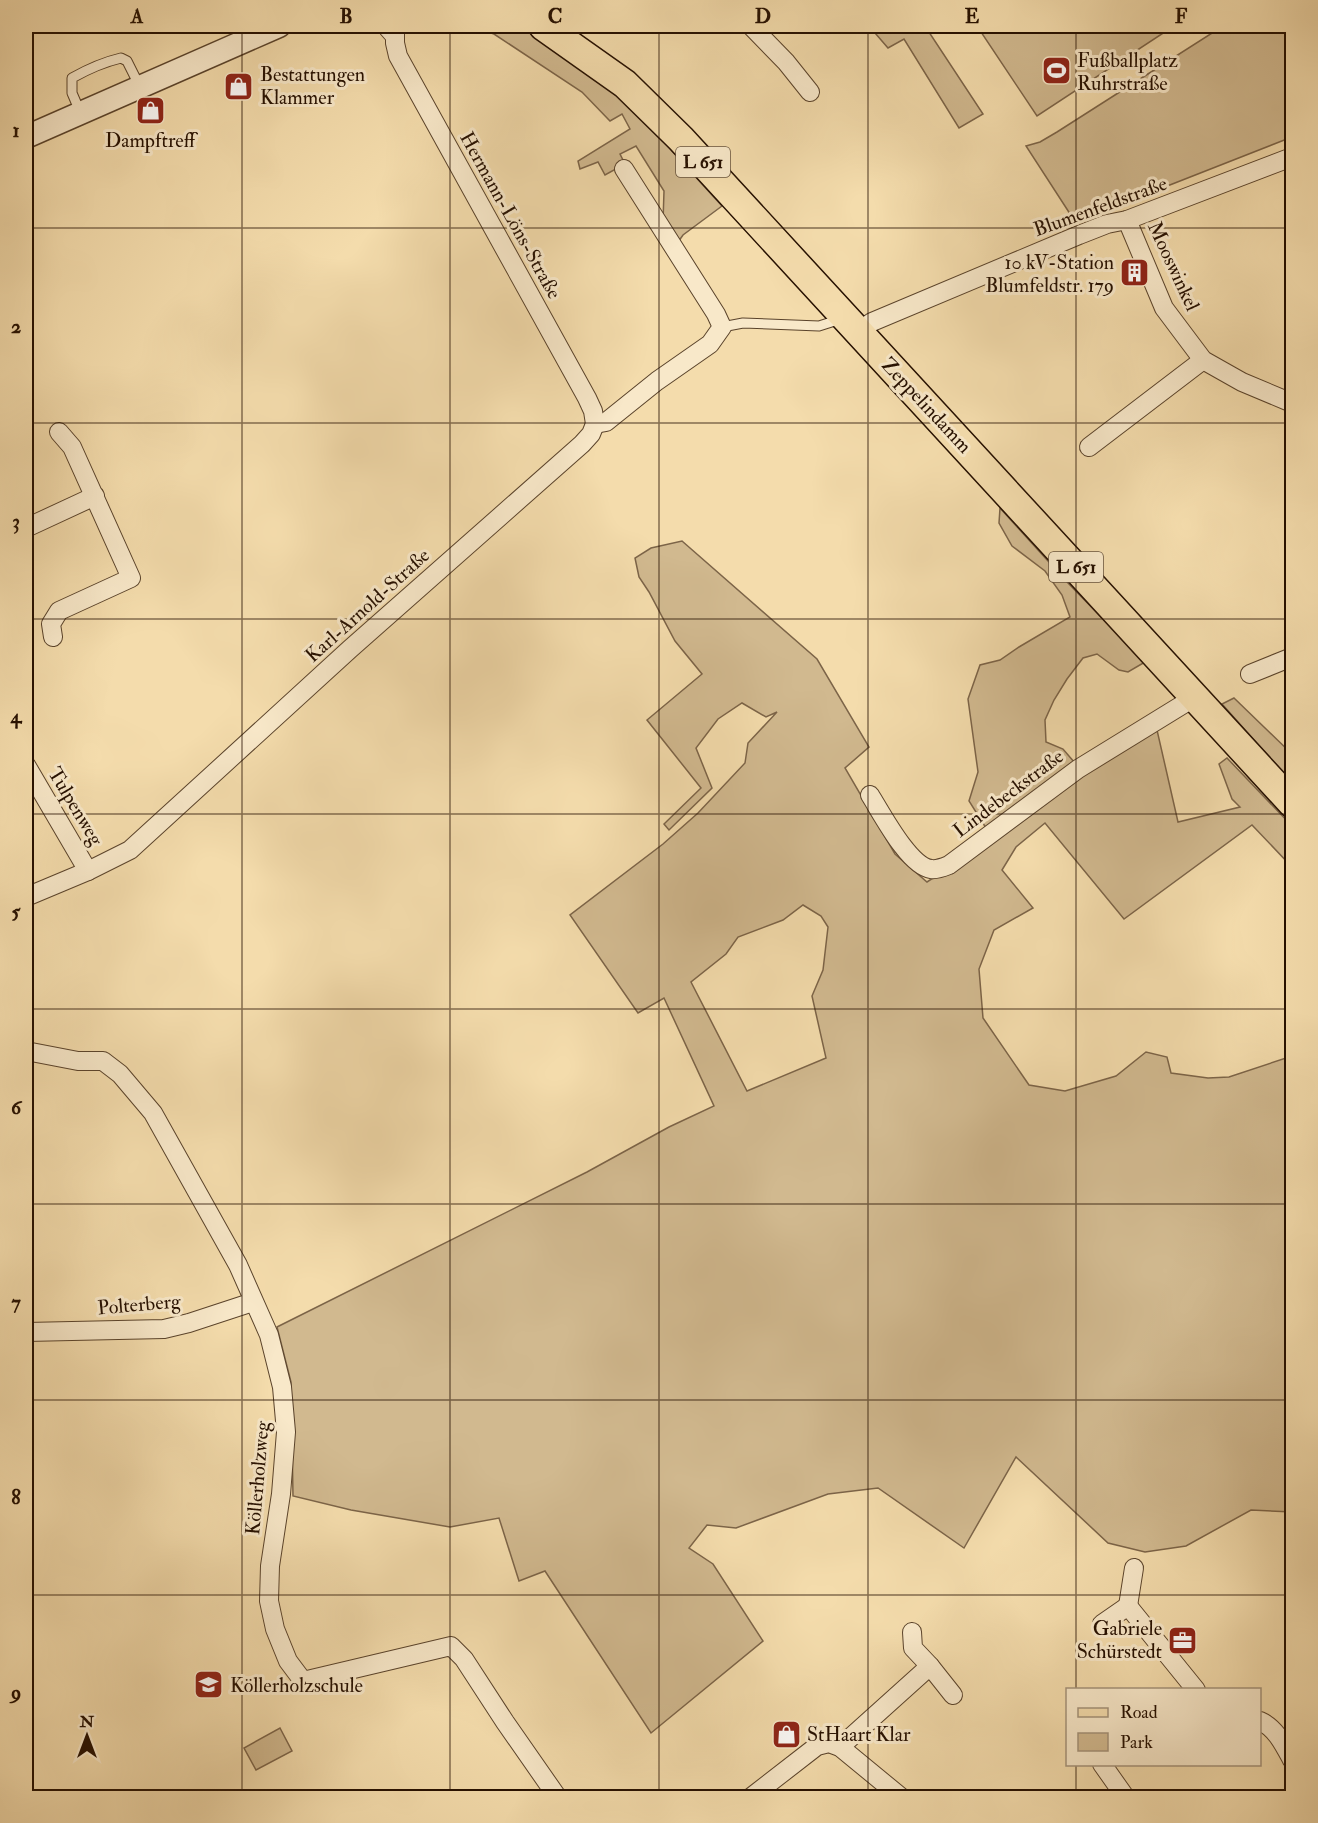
<svg xmlns="http://www.w3.org/2000/svg" width="1318" height="1823" viewBox="0 0 1318 1823" font-family="'IM FELL Double Pica',serif">
<style>
.green{fill:#d1b98f;stroke:#7c6448;stroke-width:1.5;fill-rule:evenodd}
.lines{fill:none;stroke-linecap:round;stroke-linejoin:round}
.service-casing{stroke:#5a432b;stroke-width:11}
.minor-casing{stroke:#5a432b;stroke-width:20}
.tertiary-casing{stroke:#5a432b;stroke-width:25}
.primary-casing{stroke:#261000;stroke-width:31}
.service{stroke:#f8e8c9;stroke-width:9}
.minor{stroke:#f8e8c9;stroke-width:18}
.tertiary{stroke:#f8e8c9;stroke-width:22}
.primary{stroke:#f4dcac;stroke-width:28}
.grid{fill:none;stroke:#261000;stroke-width:1.5;stroke-opacity:0.55}
.labels{text-anchor:middle;stroke-width:6;stroke-linejoin:round;paint-order:stroke}
.shield{fill:#f8e8c9;stroke:#65513c;stroke-width:1.5}
.shield-label{font-size:18px;font-weight:bold;fill:#261000}
.poi-label{font-size:20px;fill:#261000;stroke:#f8e8c9;text-anchor:start}
.street-label{font-size:20px;fill:#261000;stroke:#f8e8c9}
.neatline{fill:none;stroke:#261000;stroke-width:2}
.grid-label{font-size:20px;text-anchor:middle;font-weight:bold;fill:#261000}
</style>
<rect width="100%" height="100%" fill="#f4dcac"/>
<filter id="stains"><feTurbulence type="fractalNoise" baseFrequency=".00333" numOctaves="4"/><feColorMatrix values="0 0 0 0 .2 0 0 0 0 .09 0 0 0 0 .02 0 0 0 .5 -.17"/></filter>
<radialGradient id="worn" r=".72"><stop offset=".6" stop-color="#630" stop-opacity="0"/><stop offset="1" stop-color="#630" stop-opacity=".3"/></radialGradient>
<g class="green">
<polygon points="470,26 522,26 596,76 653,130 722,206 683,235 676,245 663,222 664,191 636,146 620,154 625,164 605,175 598,162 580,169 578,161 630,129 622,114 610,121 582,92 494,34"/>
<polygon points="869,26 925,26 983,114 959,128 904,39 888,48"/>
<polygon points="977,26 1174,26 1037,116"/>
<polygon points="1223,26 1289,26 1292,30 1292,137 1152,192 1074,220 1026,146 1040,142 1057,132"/>
<path d="M1000 508 1067 582 1145 662 1128 672 1119 670 1097 654 1083 658 1067 679 1054 700 1045 720 1046 742 1063 749 1075 763 1157 730 1178 822 1240 807 1232 799 1219 764 1227 758 1292 826V867L1252 825 1124 919 1045 823 1016 847 1002 870 1033 908 994 930 979 969 983 1018 1029 1085 1065 1091 1116 1076 1146 1052 1167 1057 1171 1073 1208 1078 1229 1077 1292 1056V1512L1251 1510 1186 1546 1145 1552 1108 1543 1016 1457 964 1548 878 1488 828 1494 736 1528 707 1525 689 1548 713 1564 763 1641 651 1733 545 1571 519 1581 499 1518 450 1527 351 1510 293 1496 291 1382 277 1327 587 1172 669 1127 714 1106 664 998 638 1013 570 915 663 844 698 813 745 763 748 743 777 712 766 717 742 703 718 719 696 748 712 788 669 830 664 824 701 788 647 720 702 674 675 641 649 592 639 577 635 558 651 548 682 541 817 659 869 747 845 768 895 854 927 882 982 846 986 828 969 801 978 772 968 699 980 665 1000 660 1019 647 1070 617 1062 595 1045 571 1012 546 999 523ZM803 905 821 916 828 927 823 970 812 996 826 1058 747 1091 691 982 726 954 738 937 783 920Z"/>
<polygon points="1234,698 1292,754 1292,783 1222,704"/>
<polygon points="280,1728 292,1751 256,1770 244,1748"/>
</g>
<g class="lines">
<defs>
<g id="service">
<polyline points="238,26 244,42"/>
<polyline points="380,26 394,42"/>
<path d="M81 114 72 93V78C88 69 104 62 121 58L127 61 140 87"/>
<polyline points="722,327 743,323 819,326 841,319"/>
</g>
<g id="minor">
<polyline points="395,26 395,43 398,56 587,398 593,411 595,424"/>
<polyline points="751,26 786,62 810,92"/>
<polyline points="1127,220 1164,308 1203,360 1242,382 1292,403"/>
<polyline points="859,331 872,322 1079,235 1107,224 1127,220 1292,157"/>
<polyline points="595,424 606,422 657,381 710,344 722,327 716,314 624,169"/>
<polyline points="1089,447 1203,360"/>
<polyline points="26,528 95,496"/>
<polyline points="53,637 51,624 59,611 131,578 72,447 59,432"/>
<polyline points="1250,674 1292,657"/>
<polyline points="26,765 88,871"/>
<path d="M870 795C882 814 909 866 931 869 937 870 944 867 949 865L1078 769 1195 697"/>
<polyline points="26,897 88,871 130,850 350,649 582,444 591,434 595,424"/>
<polyline points="26,1051 78,1061 103,1061 120,1074 153,1113 238,1265 269,1335 282,1387 286,1432 281,1494 270,1566 269,1601 275,1629 288,1661 303,1681 451,1646 464,1659 505,1722 558,1798"/>
<polyline points="26,1332 164,1329 189,1323 253,1302"/>
<polyline points="1128,1606 1134,1568"/>
<polyline points="1102,1624 1128,1606 1196,1690"/>
<polyline points="930,1666 953,1695"/>
<path d="M1260 1721C1276 1728 1284 1745 1292 1760"/>
<polyline points="840,1747 930,1666 913,1648 912,1632"/>
<polyline points="1102,1764 1126,1798"/>
<polyline points="750,1798 817,1746 829,1743 840,1747 902,1798"/>
</g>
<polyline id="tertiary" points="26,137 279,26"/>
<polyline id="primary" points="543,26 625,84 681,139 1292,803"/>
</defs>
<use href="#service" class="service-casing"/>
<use href="#minor" class="minor-casing"/>
<use href="#tertiary" class="tertiary-casing"/>
<use href="#primary" class="primary-casing"/>
<use href="#service" class="service"/>
<use href="#minor" class="minor"/>
<use href="#tertiary" class="tertiary"/>
<use href="#primary" class="primary"/>
</g>
<path class="grid" d="M242 26V1798M450 26V1798M659 26V1798M868 26V1798M1076 26V1690M26 228H1292M26 423H1292M26 619H1292M26 814H1292M26 1009H1292M26 1204H1292M26 1400H1292M26 1595H1292M1076 1764V1798"/>
<defs>
<symbol id="stadium-square" viewBox="-11 -11 22 22"><rect x="-9" y="-9" width="18" height="18" rx="4" fill="#8f2418" stroke="#f8e8c9"/><path d="M0-5a6.5 5 0 1 0 0 10a6.5 5 0 1 0 0-10ZM-3.5-1.8h7v3.6h-7Z" fill="#fff"/></symbol>
<symbol id="shop-square" viewBox="-11 -11 22 22"><rect x="-9" y="-9" width="18" height="18" rx="4" fill="#8f2418" stroke="#f8e8c9"/><path d="M-5-2.5h2.3a2.7 3.5 0 0 1 5.4 0H5L5.5 6h-11ZM-1.5-2.5h3a1.5 2.3 0 0 0-3 0Z" fill="#fff"/></symbol>
<symbol id="building-square" viewBox="-11 -11 22 22"><rect x="-9" y="-9" width="18" height="18" rx="4" fill="#8f2418" stroke="#f8e8c9"/><path d="M-4-6H4V6H1V3H-1V6H-4ZM-2.5-4.3h1.7v1.8h-1.7ZM.8-4.3h1.7v1.8H.8ZM-2.5-1h1.7V.8h-1.7ZM.8-1h1.7V.8H.8Z" fill="#fff"/></symbol>
<symbol id="office-square" viewBox="-11 -11 22 22"><rect x="-9" y="-9" width="18" height="18" rx="4" fill="#8f2418" stroke="#f8e8c9"/><path d="M-6-3h4V-5.5h4V-3h4V5H-6ZM-1-4.5V-3h2v-1.5ZM-6 0V1H6V0Z" fill="#fff"/></symbol>
<symbol id="school-square" viewBox="-11 -11 22 22"><rect x="-9" y="-9" width="18" height="18" rx="4" fill="#8f2418" stroke="#f8e8c9"/><path d="M0-5L7-2L0 1L-7-2ZM-4 1L0 2.5L4 1V4Q0 6-4 4Z" fill="#fff"/></symbol>
</defs>
<g fill-rule="evenodd">
<use href="#stadium-square" x="1040" y="54" width="33" height="33"/>
<use href="#shop-square" x="222" y="70" width="33" height="33"/>
<use href="#shop-square" x="134" y="94" width="33" height="33"/>
<use href="#building-square" x="1118" y="256" width="33" height="33"/>
<use href="#office-square" x="1166" y="1624" width="33" height="33"/>
<use href="#school-square" x="192" y="1668" width="33" height="33"/>
<use href="#shop-square" x="770" y="1718" width="33" height="33"/>
</g>
<g class="labels">
<g class="shield">
<rect x="676" y="147" width="54" height="30" rx="4.5"/>
<rect x="1049" y="552" width="54" height="30" rx="4.5"/>
</g>
<g class="shield-label">
<text x="703" y="168">L 651</text>
<text x="1076" y="573">L 651</text>
</g>
<g class="poi-label">
<text x="1077" y="67">Fußballplatz<tspan x="1077" dy="23">Ruhrstraße</tspan></text>
<text x="260" y="81">Bestattungen<tspan x="260" dy="23">Klammer</tspan></text>
<text x="150" y="147" text-anchor="middle">Dampftreff</text>
<text x="1114" y="269" text-anchor="end">10 kV-Station<tspan x="1114" dy="23">Blumfeldstr. 179</tspan></text>
<text x="1162" y="1635" text-anchor="end">Gabriele<tspan x="1162" dy="23">Schürstedt</tspan></text>
<text x="230" y="1692">Köllerholzschule</text>
<text x="807" y="1741">StHaart Klar</text>
</g>
<g class="street-label">
<text transform="translate(1100 206) rotate(-20)" y="7">Blumenfeldstraße</text>
<text transform="translate(511 215) rotate(61)" y="7">Hermann-Löns-Straße</text>
<text transform="translate(1174 266) rotate(65)" y="7">Mooswinkel</text>
<text transform="translate(927 405) rotate(47)" y="7">Zeppelindamm</text>
<text transform="translate(367 605) rotate(-42)" y="7">Karl-Arnold-Straße</text>
<text transform="translate(1008 793) rotate(-37)" y="7">Lindebeckstraße</text>
<text transform="translate(76 806) rotate(59)" y="7">Tulpenweg</text>
<text transform="translate(139 1304) rotate(-5)" y="7">Polterberg</text>
<text transform="translate(257 1478) rotate(-85)" y="7">Köllerholzweg</text>
</g>
</g>
<rect width="1318" height="1823" fill="none" stroke="#f4dcac" stroke-width="66"/>
<rect x="1066" y="1688" width="195" height="78" fill="#f8e8c9" stroke="#a49279" stroke-width="1.5"/>
<rect x="1078" y="1708" width="30" height="9" fill="#f4dcac" stroke="#a49279" stroke-width="1.5"/>
<text x="1120" y="1718" font-size="18" fill="#261000">Road</text>
<rect x="1078" y="1733" width="30" height="18" fill="#d1b98f" stroke="#a49279" stroke-width="1.5"/>
<text x="1120" y="1748" font-size="18" fill="#261000">Park</text>
<g transform="translate(87 1736)" stroke="#f8e8c9" stroke-width="4.5" paint-order="stroke">
<path d="M0-4.5L10 22L0 15L-10 22Z" fill="#261000"/>
<text y="-9" font-size="16" font-weight="bold" text-anchor="middle" fill="#261000">N</text>
</g>
<rect x="33" y="33" width="1252" height="1757" class="neatline"/>
<g class="grid-label">
<text x="137" y="23">A</text>
<text x="346" y="23">B</text>
<text x="555" y="23">C</text>
<text x="763" y="23">D</text>
<text x="972" y="23">E</text>
<text x="1181" y="23">F</text>
<text x="16" y="137">1</text>
<text x="16" y="333">2</text>
<text x="16" y="528">3</text>
<text x="16" y="723">4</text>
<text x="16" y="918">5</text>
<text x="16" y="1114">6</text>
<text x="16" y="1309">7</text>
<text x="16" y="1504">8</text>
<text x="16" y="1699">9</text>
</g>
<rect width="100%" height="100%" filter="url(#stains)"/>
<rect width="100%" height="100%" fill="url(#worn)"/>
</svg>
